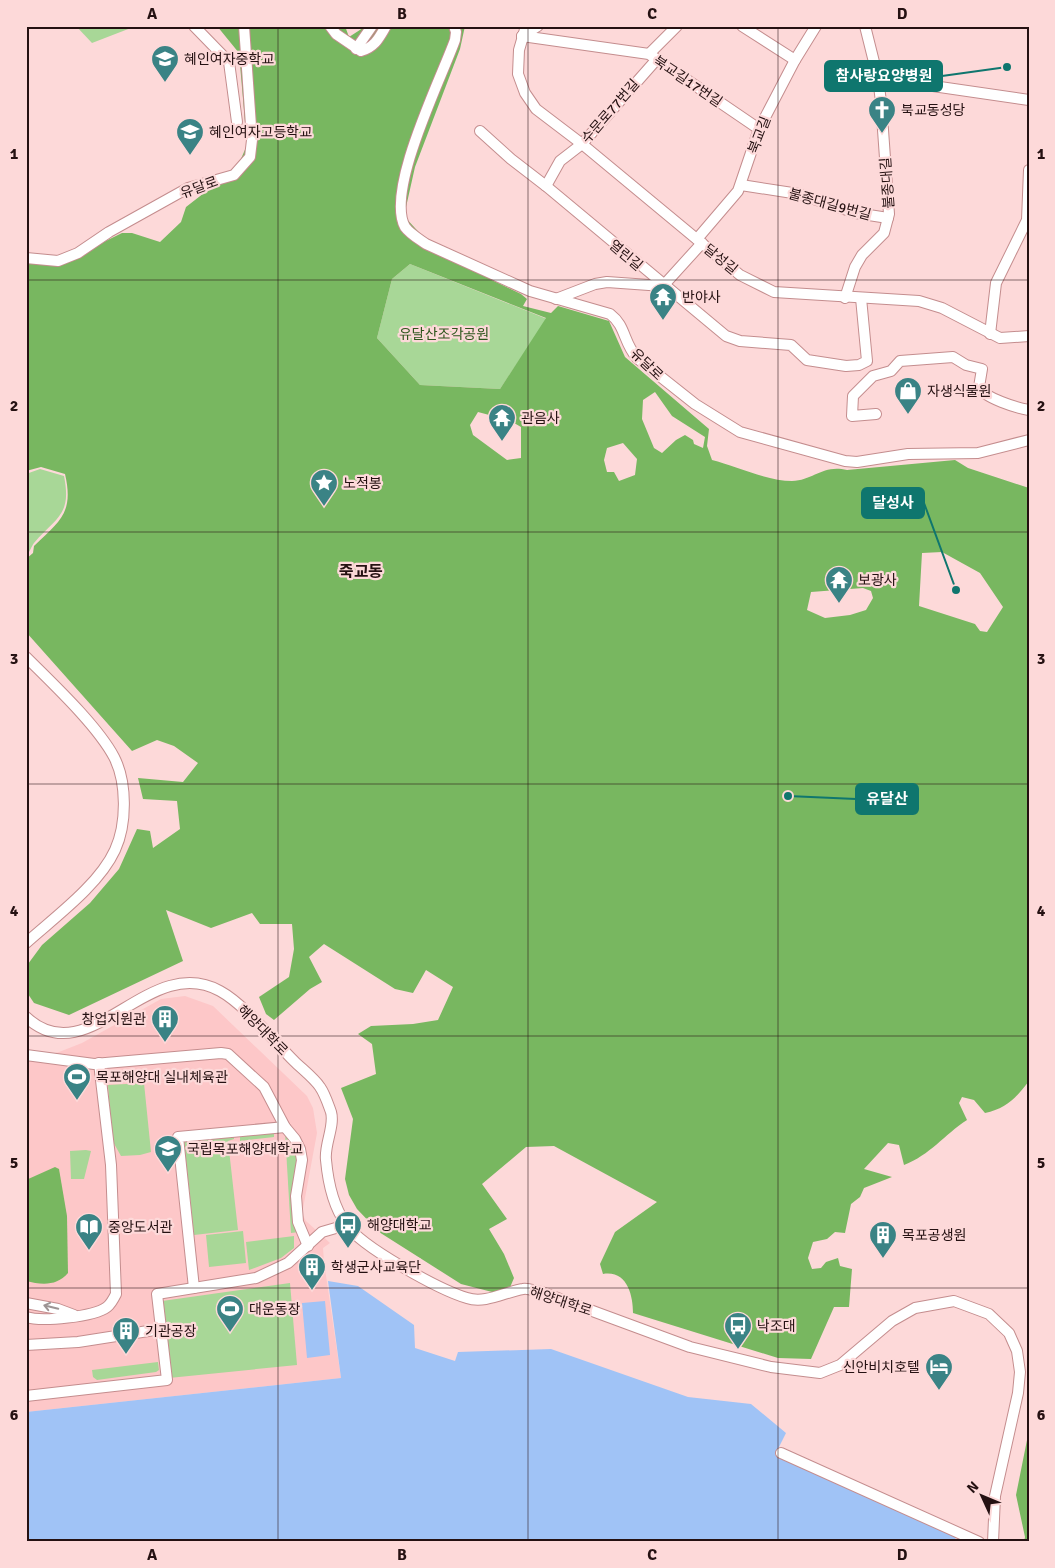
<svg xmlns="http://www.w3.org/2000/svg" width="1055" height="1568" viewBox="0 0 1055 1568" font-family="Signika,'Noto Sans KR',sans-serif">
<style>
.built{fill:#fdc7c8}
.green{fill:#a8d797}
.forest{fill:#78b760;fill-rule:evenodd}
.water{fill:#a0c3f6}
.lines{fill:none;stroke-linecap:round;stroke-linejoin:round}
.minor-casing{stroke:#c48d8e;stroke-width:12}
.minor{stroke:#fff;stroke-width:10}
.oneway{stroke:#9d9494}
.grid{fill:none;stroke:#251112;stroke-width:1;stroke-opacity:0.55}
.labels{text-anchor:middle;stroke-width:4.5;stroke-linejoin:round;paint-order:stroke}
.poi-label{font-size:14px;fill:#251112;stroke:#fdd9d9;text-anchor:start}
.street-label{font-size:14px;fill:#251112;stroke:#fdd9d9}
.park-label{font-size:14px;fill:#2d561c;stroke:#fdd9d9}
.quarter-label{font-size:16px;font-weight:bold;fill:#251112;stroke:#fdd9d9}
.leader{fill:none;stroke:#0f766e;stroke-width:2}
.callout-dot{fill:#0f766e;stroke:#fdd9d9;stroke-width:2}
.callout{fill:#0f766e;stroke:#0f766e;stroke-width:2}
.callout-label{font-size:15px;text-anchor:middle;font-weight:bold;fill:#fff}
.neatline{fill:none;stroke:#251112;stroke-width:2}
.grid-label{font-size:16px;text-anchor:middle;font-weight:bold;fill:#251112}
</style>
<rect width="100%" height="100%" fill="#fdd9d9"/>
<polygon class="built" points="185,996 213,1006 307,1096 313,1108 317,1133 302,1214 306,1221 330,1243 323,1248 324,1262 341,1378 26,1412 26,1052 44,1056 59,1052 82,1043 161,999"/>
<g class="green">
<polygon points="76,26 136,26 92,43"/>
<polygon points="410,264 547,319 500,389 420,385 377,338 392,279"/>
<path d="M40 469 64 476C72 516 56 517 34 543 31 547 30 552 26 556V474Z"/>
<polygon points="144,1083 151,1152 140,1155 121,1156 112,1140 108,1085"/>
<polygon points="274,1130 274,1137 240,1141 240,1135"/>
<polygon points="285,1132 295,1147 297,1160 299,1232 291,1233"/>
<polygon points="234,1135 234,1139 228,1141 238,1230 194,1235 184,1141"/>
<polygon points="86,1150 91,1151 84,1179 71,1179 70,1151"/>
<polygon points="243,1231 246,1263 209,1267 206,1235"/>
<polygon points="294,1236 294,1248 281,1258 249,1270 246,1242"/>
<polygon points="290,1283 297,1365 169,1378 162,1301"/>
<polygon points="158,1362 159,1370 156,1372 97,1380 93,1377 92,1370"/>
</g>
<g class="forest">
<path d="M217 26H345L349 37 366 26H465L460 49 415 167 404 216 425 239 490 279 521 294 527 299 523 306 551 313 558 306 609 321 625 357 709 429 707 446 712 460C735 466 768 481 792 481 814 480 823 464 847 470L955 460 968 468 1029 488V1081C1016 1098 1006 1109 985 1113L974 1100 962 1097 959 1103 967 1120C944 1135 930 1155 904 1165L899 1145 888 1143 864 1169 892 1177 864 1188 860 1197 851 1204 845 1233 835 1232 827 1239 813 1242 808 1258 812 1269 821 1268 826 1262 838 1258 840 1266 852 1269 849 1307H834L811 1359 778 1358 633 1313C633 1295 627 1270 603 1274L600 1264 615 1232 657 1202 554 1146 526 1147 482 1184 507 1219 489 1229 504 1254 514 1278 508 1292 496 1293 461 1284 379 1232 357 1209 349 1195 345 1179 353 1119 341 1088 376 1074 372 1044 358 1034 371 1026 413 1024 438 1020 453 987 426 970 413 993 395 989 324 944 309 957 322 982 310 989 274 1020 266 1014 259 997 289 977 294 949 292 924H260L252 913 211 928 166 910 183 961 69 1015 34 1003 26 991 28 964 42 945 90 903 119 869 137 829 150 831 153 848 180 829 177 801 143 799 138 778 183 782 198 763 174 746 157 740 132 751 26 632V559L33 553 34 546C60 521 74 513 65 474L41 467 26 471V261L63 262 122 233H132L160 242 181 222 186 207 204 193 234 175 247 145 239 53ZM410 264 546 318 500 389 420 385 377 338 392 279ZM655 392 672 416 705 437 703 448 694 444 693 440 685 435 676 440 662 453 654 448 642 419 643 400ZM478 412 493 416 497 421 507 419 521 427V458L507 460 473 435 470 425ZM623 443 637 459 635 475 619 481 614 472H607L604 460 607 448ZM942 552 980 573 1003 607 987 632 980 631 975 624 919 606 922 553ZM863 588 871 591 873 598 866 610 850 615 825 618 807 610 811 592Z"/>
<path d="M55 1167 59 1169 67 1216 68 1273C57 1286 42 1285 26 1281V1180Z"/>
<polygon points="1029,1430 1029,1542 1024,1542 1025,1537 1016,1495"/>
</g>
<g class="water">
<polygon points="328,1281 358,1286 414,1325 415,1348 455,1361 458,1352 551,1349 688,1397 751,1404 786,1433 775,1455 954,1535 957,1542 26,1542 26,1412 341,1378"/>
<polygon points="325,1301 330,1355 307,1358 302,1303"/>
</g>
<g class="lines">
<defs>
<g id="minor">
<polyline points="194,26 229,62 237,122"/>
<path d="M330 26 336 34 361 51C375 47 379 38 386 26"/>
<path d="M454 26 456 32 455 40C441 79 385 191 405 227 410 234 419 239 426 244L530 291 610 314C626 326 623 342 637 358L695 404 740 432 845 461 857 462 908 454 978 453 1029 440"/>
<polyline points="526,26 519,50 518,74 525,93 536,109 582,144 740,275 774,292 919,301 942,308 1000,338 1029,336"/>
<polyline points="742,26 795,60"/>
<polyline points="522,36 649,54 759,129"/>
<polyline points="522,36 538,26"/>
<polyline points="356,49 372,26"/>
<polyline points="649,54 677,26"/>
<polyline points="835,71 847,69 878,78 1029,100"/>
<polyline points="480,131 511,159 546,186 726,336 740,341 791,345 807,360 846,366 859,365 867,361 861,298"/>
<polyline points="741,185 799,194 856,213 888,218"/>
<polyline points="546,186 560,161 582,144 657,59"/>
<polyline points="697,239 738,191 759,129 795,60 816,26"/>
<polyline points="26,258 58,261 78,253 109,232 188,188 234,175 250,157 252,140 244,26"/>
<polyline points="845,298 855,267 862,255 884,233 889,214 881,102 878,78 865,26"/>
<polyline points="556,299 595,284 607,282 663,286 702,243"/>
<polyline points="990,334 996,283 1027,220 1029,170"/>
<path d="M876 414 852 416 853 396 873 376 891 371 900 361 953 357 966 365 982 369 979 387C984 398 1017 408 1029 410"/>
<path d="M26 657C52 683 97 725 114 757 127 782 127 824 115 850 99 885 55 917 26 943"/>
<path d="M26 1017C89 1076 148 951 220 991 244 1004 273 1040 294 1061 302 1069 314 1078 320 1087 325 1094 328 1104 331 1112 335 1126 324 1145 326 1160 328 1182 333 1206 346 1224 361 1247 440 1290 467 1298 485 1304 505 1292 523 1289 528 1288 535 1291 541 1292L690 1347 771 1367 820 1373 840 1365 892 1321 915 1308 954 1301 989 1314 1009 1333 1017 1351 1020 1372 1018 1393 995 1496 993 1542"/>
<polyline points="26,1055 94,1064 221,1053 228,1054 264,1087 285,1127 295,1139 300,1149 302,1160 296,1196 298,1222 308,1246"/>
<polyline points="194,1288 178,1137 285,1127"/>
<polyline points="26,1303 58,1309 74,1315"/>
<path d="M26 1317C42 1322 94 1317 107 1307 111 1304 114 1298 116 1294L111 1165 99 1063"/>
<polyline points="26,1345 78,1342 161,1329"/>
<polyline points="26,1396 167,1380 157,1294 256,1278 288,1263 322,1232 346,1225"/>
<polyline points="781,1453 979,1542"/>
</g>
</defs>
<use href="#minor" class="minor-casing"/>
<use href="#minor" class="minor"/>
</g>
<defs><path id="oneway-shaft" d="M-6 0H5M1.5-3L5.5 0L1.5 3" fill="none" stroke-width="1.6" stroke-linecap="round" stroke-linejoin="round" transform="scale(1.25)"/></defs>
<use class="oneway" href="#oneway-shaft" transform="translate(51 1307) rotate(-166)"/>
<path class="grid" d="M278 26V1542M528 26V1542M778 26V1542M26 280H1029M26 532H1029M26 784H1029M26 1036H1029M26 1288H1029"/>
<defs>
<symbol id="school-pin" viewBox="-11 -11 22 30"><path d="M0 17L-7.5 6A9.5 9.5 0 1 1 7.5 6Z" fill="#3a8385" stroke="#fdd9d9"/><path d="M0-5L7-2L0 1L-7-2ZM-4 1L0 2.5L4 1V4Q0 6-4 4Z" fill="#fff"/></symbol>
<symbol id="church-pin" viewBox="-11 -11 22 30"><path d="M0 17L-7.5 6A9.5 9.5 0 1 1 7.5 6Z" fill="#3a8385" stroke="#fdd9d9"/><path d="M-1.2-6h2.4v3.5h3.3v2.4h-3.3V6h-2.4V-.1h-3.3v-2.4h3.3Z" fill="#fff"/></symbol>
<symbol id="temple-pin" viewBox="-11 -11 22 30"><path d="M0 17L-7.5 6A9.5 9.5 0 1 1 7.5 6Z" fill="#3a8385" stroke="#fdd9d9"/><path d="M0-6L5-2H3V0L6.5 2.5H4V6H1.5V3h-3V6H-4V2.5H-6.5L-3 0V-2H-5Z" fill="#fff"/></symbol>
<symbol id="shop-pin" viewBox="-11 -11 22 30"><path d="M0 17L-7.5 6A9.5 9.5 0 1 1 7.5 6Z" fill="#3a8385" stroke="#fdd9d9"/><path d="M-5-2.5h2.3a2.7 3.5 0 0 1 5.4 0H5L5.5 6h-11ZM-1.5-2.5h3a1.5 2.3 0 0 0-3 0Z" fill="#fff"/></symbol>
<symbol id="sight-pin" viewBox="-11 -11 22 30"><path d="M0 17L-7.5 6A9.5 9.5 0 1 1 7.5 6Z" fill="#3a8385" stroke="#fdd9d9"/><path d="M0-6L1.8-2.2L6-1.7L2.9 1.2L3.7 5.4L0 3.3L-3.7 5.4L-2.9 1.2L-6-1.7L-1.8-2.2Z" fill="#fff"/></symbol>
<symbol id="building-pin" viewBox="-11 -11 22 30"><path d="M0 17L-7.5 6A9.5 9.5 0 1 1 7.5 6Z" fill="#3a8385" stroke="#fdd9d9"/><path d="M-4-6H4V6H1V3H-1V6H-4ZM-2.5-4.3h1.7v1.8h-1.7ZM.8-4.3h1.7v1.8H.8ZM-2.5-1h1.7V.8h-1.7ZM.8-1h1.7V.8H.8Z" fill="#fff"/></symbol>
<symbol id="stadium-pin" viewBox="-11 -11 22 30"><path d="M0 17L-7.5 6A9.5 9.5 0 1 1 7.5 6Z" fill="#3a8385" stroke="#fdd9d9"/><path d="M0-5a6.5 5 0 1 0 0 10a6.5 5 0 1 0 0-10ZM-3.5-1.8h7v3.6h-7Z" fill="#fff"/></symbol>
<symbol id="university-pin" viewBox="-11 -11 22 30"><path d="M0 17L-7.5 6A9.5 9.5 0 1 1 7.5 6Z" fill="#3a8385" stroke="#fdd9d9"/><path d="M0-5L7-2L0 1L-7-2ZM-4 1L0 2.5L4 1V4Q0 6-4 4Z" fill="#fff"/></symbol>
<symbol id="bus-pin" viewBox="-11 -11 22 30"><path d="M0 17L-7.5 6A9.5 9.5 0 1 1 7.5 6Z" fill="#3a8385" stroke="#fdd9d9"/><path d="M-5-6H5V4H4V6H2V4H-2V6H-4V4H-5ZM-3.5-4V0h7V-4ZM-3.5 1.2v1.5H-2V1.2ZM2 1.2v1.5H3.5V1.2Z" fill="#fff"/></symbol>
<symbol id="library-pin" viewBox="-11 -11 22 30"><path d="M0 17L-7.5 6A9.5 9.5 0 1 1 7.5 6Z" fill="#3a8385" stroke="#fdd9d9"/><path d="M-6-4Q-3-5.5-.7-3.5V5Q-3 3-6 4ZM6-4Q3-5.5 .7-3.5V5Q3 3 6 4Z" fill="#fff"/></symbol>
<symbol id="hotel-pin" viewBox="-11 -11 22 30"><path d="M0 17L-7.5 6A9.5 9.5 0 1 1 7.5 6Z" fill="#3a8385" stroke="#fdd9d9"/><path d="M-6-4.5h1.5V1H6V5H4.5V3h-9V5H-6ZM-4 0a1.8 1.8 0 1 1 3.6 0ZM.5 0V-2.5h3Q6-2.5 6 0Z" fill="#fff"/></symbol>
</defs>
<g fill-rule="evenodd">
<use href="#school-pin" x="149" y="43" width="32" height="43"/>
<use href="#church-pin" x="866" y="94" width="32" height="43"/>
<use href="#school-pin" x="174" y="116" width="32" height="43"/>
<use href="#temple-pin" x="647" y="281" width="32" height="43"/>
<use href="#shop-pin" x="892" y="375" width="32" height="43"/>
<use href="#temple-pin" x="486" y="402" width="32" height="43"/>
<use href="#sight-pin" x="308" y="467" width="32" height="43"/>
<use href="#temple-pin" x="823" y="564" width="32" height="43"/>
<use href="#building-pin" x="149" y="1003" width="32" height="43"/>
<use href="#stadium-pin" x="61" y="1061" width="32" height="43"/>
<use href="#university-pin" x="152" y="1133" width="32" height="43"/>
<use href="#bus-pin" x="332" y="1209" width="32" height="43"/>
<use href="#library-pin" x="73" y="1211" width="32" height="43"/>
<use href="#building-pin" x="867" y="1219" width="32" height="43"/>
<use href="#building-pin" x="296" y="1251" width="32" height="43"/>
<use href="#stadium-pin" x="214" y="1293" width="32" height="43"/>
<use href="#bus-pin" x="722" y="1310" width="32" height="43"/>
<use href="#building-pin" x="110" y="1315" width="32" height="43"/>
<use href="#hotel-pin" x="923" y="1351" width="32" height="43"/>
</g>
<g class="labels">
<g class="poi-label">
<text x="184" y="64">혜인여자중학교</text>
<text x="901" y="115">북교동성당</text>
<text x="209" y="137">혜인여자고등학교</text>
<text x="682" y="302">반야사</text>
<text x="927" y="396">자생식물원</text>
<text x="521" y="423">관음사</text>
<text x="343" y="488">노적봉</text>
<text x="858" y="585">보광사</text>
<text x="146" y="1024" text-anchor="end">창업지원관</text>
<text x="96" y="1082">목포해양대 실내체육관</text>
<text x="187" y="1154">국립목포해양대학교</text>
<text x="367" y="1230">해양대학교</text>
<text x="108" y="1232">중앙도서관</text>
<text x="902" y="1240">목포공생원</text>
<text x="331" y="1272">학생군사교육단</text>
<text x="249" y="1314">대운동장</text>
<text x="757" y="1331">낙조대</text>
<text x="145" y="1336">기관공장</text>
<text x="920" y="1372" text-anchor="end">신안비치호텔</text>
</g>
<g class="street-label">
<text transform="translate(688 81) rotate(34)" y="5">북교길17번길</text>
<text transform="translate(610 111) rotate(-49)" y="5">수문로77번길</text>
<text transform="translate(759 135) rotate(-69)" y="5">북교길</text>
<text transform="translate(887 183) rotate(-94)" y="5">불종대길</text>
<text transform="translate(199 187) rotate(-20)" y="5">유달로</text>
<text transform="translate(830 204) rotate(15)" y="5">불종대길9번길</text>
<text transform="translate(626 255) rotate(40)" y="5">열린길</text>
<text transform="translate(721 259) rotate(39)" y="5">달성길</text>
<text transform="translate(647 364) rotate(44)" y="5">유달로</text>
<text transform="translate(263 1030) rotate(45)" y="5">해양대학로</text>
<text transform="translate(561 1301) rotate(18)" y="5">해양대학로</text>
</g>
<g class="park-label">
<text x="444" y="339">유달산조각공원</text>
</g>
<g class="quarter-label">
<text x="361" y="577">죽교동</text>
</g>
</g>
<path class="leader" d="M1007 67L942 76M956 590L924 503M788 796L856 799"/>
<g class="callout-dot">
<circle cx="1007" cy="67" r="5"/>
<circle cx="956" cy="590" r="5"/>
<circle cx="788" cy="796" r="5"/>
</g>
<g class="callout">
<rect x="825" y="61" width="117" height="30" rx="5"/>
<rect x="862" y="488" width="62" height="30" rx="5"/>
<rect x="856" y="784" width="62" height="30" rx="5"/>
</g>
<g class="callout-label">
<text x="884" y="81">참사랑요양병원</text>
<text x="893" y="508">달성사</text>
<text x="887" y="804">유달산</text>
</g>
<rect width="1055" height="1568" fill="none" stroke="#fdd9d9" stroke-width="55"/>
<g transform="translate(982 1496) rotate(314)" stroke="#fdd9d9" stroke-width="4" paint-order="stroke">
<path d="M0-4L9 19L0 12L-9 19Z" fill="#251112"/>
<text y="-8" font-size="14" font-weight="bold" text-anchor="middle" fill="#251112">N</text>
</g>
<rect x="28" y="28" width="1000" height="1512" class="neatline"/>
<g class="grid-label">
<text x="152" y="19">A</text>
<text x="402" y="19">B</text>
<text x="652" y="19">C</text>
<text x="902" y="19">D</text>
<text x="14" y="159">1</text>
<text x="1041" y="159">1</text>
<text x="14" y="411">2</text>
<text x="1041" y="411">2</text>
<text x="14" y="664">3</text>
<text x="1041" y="664">3</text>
<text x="14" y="916">4</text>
<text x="1041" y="916">4</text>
<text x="14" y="1168">5</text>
<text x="1041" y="1168">5</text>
<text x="14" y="1420">6</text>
<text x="1041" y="1420">6</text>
<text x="152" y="1560">A</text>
<text x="402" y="1560">B</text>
<text x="652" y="1560">C</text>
<text x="902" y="1560">D</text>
</g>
</svg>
